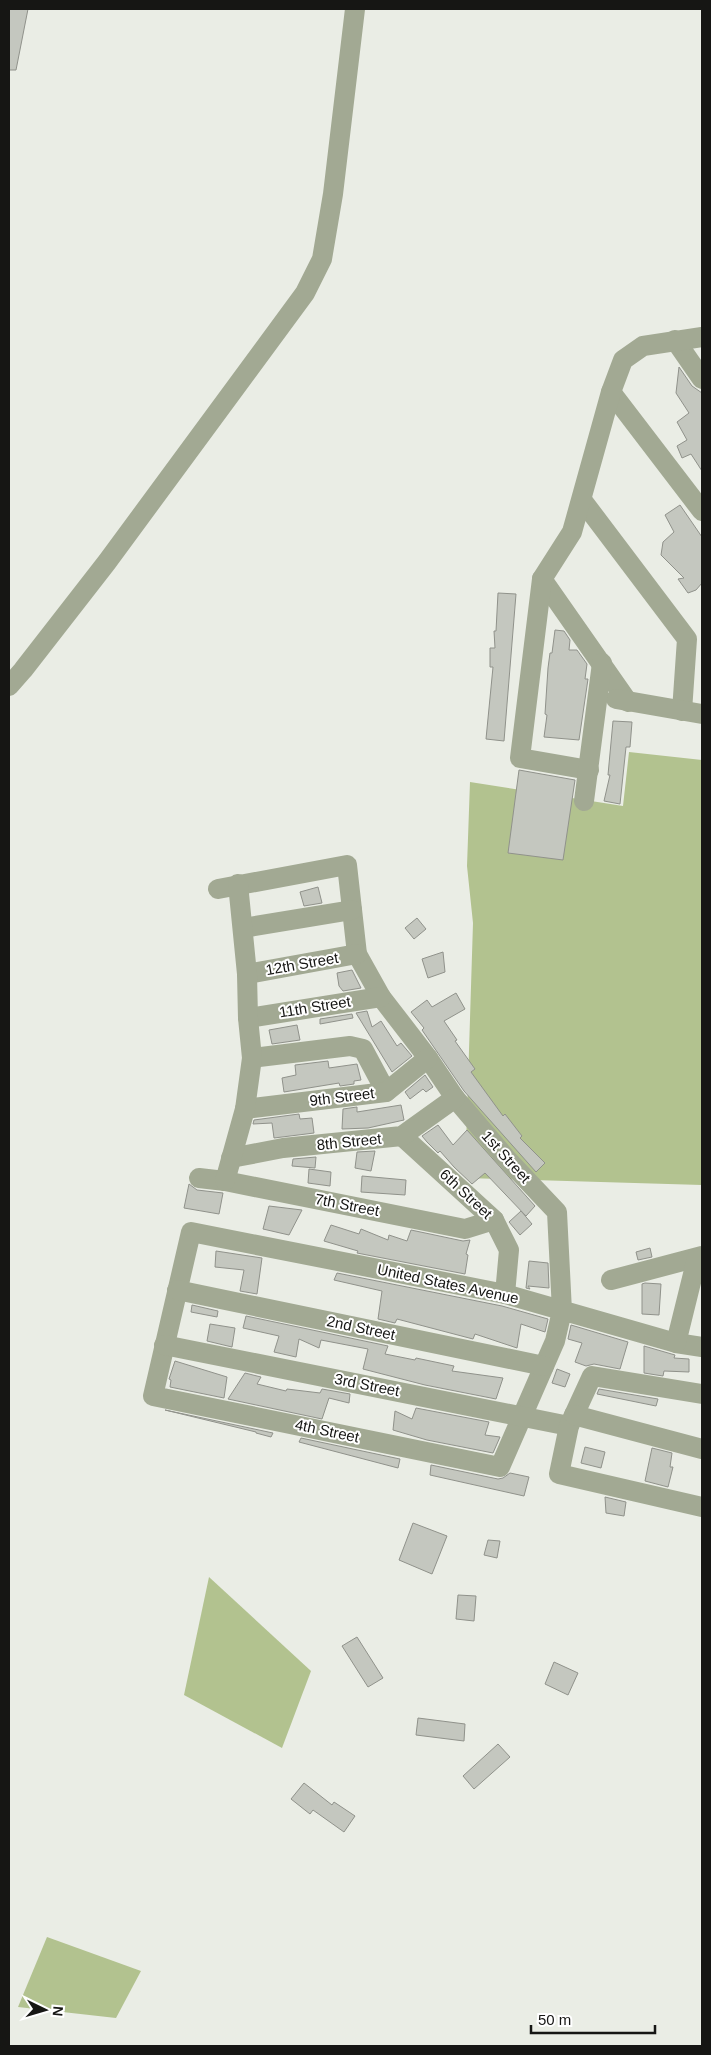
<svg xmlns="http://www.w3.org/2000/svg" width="711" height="2055" viewBox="0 0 711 2055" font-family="Arial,sans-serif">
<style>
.forest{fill:#b2c28f}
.building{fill:#c4c7bf;stroke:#90928b}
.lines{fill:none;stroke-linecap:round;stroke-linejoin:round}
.minor{stroke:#a2a993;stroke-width:20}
.labels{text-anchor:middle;stroke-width:4;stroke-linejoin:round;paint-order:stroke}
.street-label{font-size:15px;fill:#161614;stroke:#fff}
</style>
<rect width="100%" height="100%" fill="#eaede5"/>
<g class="forest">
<polygon points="629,752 702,760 702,1185 465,1178 473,923 467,866 470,782 623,806"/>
<polygon points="209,1577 311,1671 282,1748 184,1695"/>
<polygon points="47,1937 141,1971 116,2018 18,2007"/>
</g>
<g class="building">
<polygon points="9,9 28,9 16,70 9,70"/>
<polygon points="679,367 692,386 702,393 702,471 691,454 682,458 677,446 687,440 677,422 689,413 676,393"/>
<polygon points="680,505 702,537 702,583 696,590 688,593 678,579 684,578 661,555 663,542 674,532 665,515"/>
<polygon points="498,593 516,594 504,741 486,739 493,667 490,667 490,648 495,648 494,631 496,631"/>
<polygon points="555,630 564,631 570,640 569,650 577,650 587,664 585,679 588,679 579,740 544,737 547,715 545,714 548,668 550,653 552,653"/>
<polygon points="613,721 632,722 630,747 626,747 620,804 604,801 610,775 608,775"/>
<polygon points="519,770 575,780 563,860 508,853"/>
<polygon points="318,887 322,903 304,906 300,892"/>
<polygon points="417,918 426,929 414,939 405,928"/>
<polygon points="443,952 445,972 428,978 422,959"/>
<polygon points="352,970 361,988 343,991 339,986 337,973"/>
<polygon points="456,993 465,1009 444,1021 457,1040 455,1041 475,1069 471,1072 503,1116 505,1114 522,1136 520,1138 545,1163 536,1172 464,1091 422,1030 424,1028 411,1012 427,1000 432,1007"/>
<polygon points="367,1011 372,1027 381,1021 397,1046 401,1043 412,1056 392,1072 356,1013"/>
<polygon points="352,1014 353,1018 320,1024 320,1019"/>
<polygon points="297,1025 300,1040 272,1044 269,1030"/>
<polygon points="328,1061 329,1068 357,1064 361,1080 354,1081 354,1084 340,1086 339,1083 284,1092 282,1078 296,1075 295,1065"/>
<polygon points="425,1075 433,1087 426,1092 423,1089 410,1099 405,1092"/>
<polygon points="401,1105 404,1120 368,1128 342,1129 343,1109 357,1107 357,1112"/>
<polygon points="299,1114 300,1119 312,1118 314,1133 274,1138 272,1123 253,1124 254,1120"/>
<polygon points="438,1125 453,1145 467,1130 535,1206 526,1216 485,1173 472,1184 454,1167 440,1151 438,1153 427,1142 422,1136"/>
<polygon points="375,1151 371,1171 355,1168 357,1152"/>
<polygon points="316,1157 315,1168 292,1166 293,1159"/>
<polygon points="309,1169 331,1172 330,1186 308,1183"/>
<polygon points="362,1176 406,1180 405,1195 361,1192"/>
<polygon points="189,1184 197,1190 223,1193 219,1214 184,1208"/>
<polygon points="269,1206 302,1210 289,1235 263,1229"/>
<polygon points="521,1211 532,1224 520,1235 509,1222"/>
<polygon points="331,1225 359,1234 361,1229 388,1240 389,1235 407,1241 411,1230 463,1241 470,1240 466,1254 468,1255 465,1274 357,1253 358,1251 324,1241"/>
<polygon points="650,1248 652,1257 638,1260 636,1252"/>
<polygon points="216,1251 262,1258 257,1294 240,1291 244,1270 215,1267"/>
<polygon points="529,1261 548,1263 549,1288 528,1286 530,1289 526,1288"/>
<polygon points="337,1273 502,1306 548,1319 545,1332 521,1324 517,1348 475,1334 473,1339 397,1319 395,1323 378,1319 382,1291 334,1280"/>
<polygon points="645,1283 661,1284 659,1315 642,1314 642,1284"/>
<polygon points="192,1305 218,1311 217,1317 191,1312"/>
<polygon points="246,1316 388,1346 385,1354 415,1360 416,1358 454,1366 452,1371 503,1378 496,1399 425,1385 363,1369 368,1349 321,1340 319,1348 299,1339 296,1357 274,1352 279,1336 243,1328"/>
<polygon points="210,1324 235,1328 232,1347 207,1341"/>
<polygon points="571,1325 628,1342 620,1369 594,1364 586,1366 575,1362 582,1343 568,1339"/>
<polygon points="644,1346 675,1355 674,1358 689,1359 689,1372 664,1371 663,1376 644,1373"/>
<polygon points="175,1361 227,1377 224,1398 170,1387 171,1380 169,1379"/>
<polygon points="557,1369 570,1374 565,1387 552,1383"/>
<polygon points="245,1373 261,1377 257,1384 286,1391 287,1389 320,1393 322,1389 350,1394 349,1403 329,1398 322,1419 228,1399"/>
<polygon points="599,1389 658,1399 656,1406 597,1394"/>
<polygon points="416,1408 489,1422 485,1435 500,1437 493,1453 427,1440 393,1430 395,1411 412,1419"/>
<polygon points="165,1410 273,1433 271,1437 256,1433 256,1432"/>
<polygon points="301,1438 400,1459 398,1468 299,1442"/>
<polygon points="585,1447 605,1452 601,1468 581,1463"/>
<polygon points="652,1448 672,1453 670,1467 673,1467 668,1487 645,1481"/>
<polygon points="431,1465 498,1479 503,1478 510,1473 529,1477 524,1496 430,1475"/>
<polygon points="605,1497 626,1502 624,1516 606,1513"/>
<polygon points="413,1523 447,1536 432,1574 399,1560"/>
<polygon points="488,1540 500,1541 497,1558 484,1555"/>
<polygon points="458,1595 476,1596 474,1621 456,1619"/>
<polygon points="357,1637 383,1678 368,1687 342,1646"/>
<polygon points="554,1662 578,1673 568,1695 545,1684"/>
<polygon points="418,1718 465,1724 464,1741 416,1735"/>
<polygon points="498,1744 510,1757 474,1789 463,1776"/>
<polygon points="304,1783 332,1805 334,1802 355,1816 344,1832 313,1810 310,1814 291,1799"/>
</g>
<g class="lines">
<g class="minor">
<polyline points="675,340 702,379"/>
<polyline points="611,392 702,511"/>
<polyline points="582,500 687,639 682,711"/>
<polyline points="542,579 628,702"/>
<polyline points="9,686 23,670 107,562 305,293 322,259 333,194 355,9"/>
<polyline points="616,699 702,714"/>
<polyline points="589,770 520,758 542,579 572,532 611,392 623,360 643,346 702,337"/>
<polyline points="584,801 602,663"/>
<polyline points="218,889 347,865 357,954 381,997 428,1058 455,1098 506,1158 557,1212 562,1311 555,1341 500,1467 153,1396 191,1232 505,1294 676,1343 702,1347"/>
<polyline points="243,928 352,910"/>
<polyline points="247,974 357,954"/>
<polyline points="248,1018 381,997"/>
<polyline points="252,1058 350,1046 363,1049 386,1092"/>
<polyline points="245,1109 386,1092 428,1058"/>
<polyline points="402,1136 494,1220 509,1250 505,1294"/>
<polyline points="231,1158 283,1148 402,1136 455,1098"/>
<polyline points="199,1178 225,1181 465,1229 494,1220"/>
<polyline points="225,1181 245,1109 252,1058 248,1018 247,974 238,884"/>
<polyline points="611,1280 702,1256"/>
<polyline points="177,1290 544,1366"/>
<polyline points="676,1343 697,1258"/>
<polyline points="164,1345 569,1426"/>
<polyline points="702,1394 592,1376 569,1426 559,1474 702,1507"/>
<polyline points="574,1415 702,1449"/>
</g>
</g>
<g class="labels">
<g class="street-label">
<text transform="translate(302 964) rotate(-10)" y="5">12th Street</text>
<text transform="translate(315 1007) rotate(-9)" y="5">11th Street</text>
<text transform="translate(342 1097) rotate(-7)" y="5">9th Street</text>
<text transform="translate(349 1142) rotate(-6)" y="5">8th Street</text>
<text transform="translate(506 1157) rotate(48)" y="5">1st Street</text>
<text transform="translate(466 1194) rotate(43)" y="5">6th Street</text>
<text transform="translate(347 1205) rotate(11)" y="5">7th Street</text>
<text transform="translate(448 1284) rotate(12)" y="5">United States Avenue</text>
<text transform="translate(361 1328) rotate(12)" y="5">2nd Street</text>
<text transform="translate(367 1385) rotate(11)" y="5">3rd Street</text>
<text transform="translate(327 1431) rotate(12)" y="5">4th Street</text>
</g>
</g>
<rect width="711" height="2055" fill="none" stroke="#161614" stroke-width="20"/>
<g transform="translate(45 2010) rotate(95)" stroke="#ffffff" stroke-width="4" paint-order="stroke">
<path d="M0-4L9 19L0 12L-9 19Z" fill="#161614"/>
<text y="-8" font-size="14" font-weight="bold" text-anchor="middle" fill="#161614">N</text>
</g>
<path d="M531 2025v8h124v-8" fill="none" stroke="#161614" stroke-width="2.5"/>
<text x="538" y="2025" font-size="15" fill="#161614" stroke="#ffffff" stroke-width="4" paint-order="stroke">50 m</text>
</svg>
